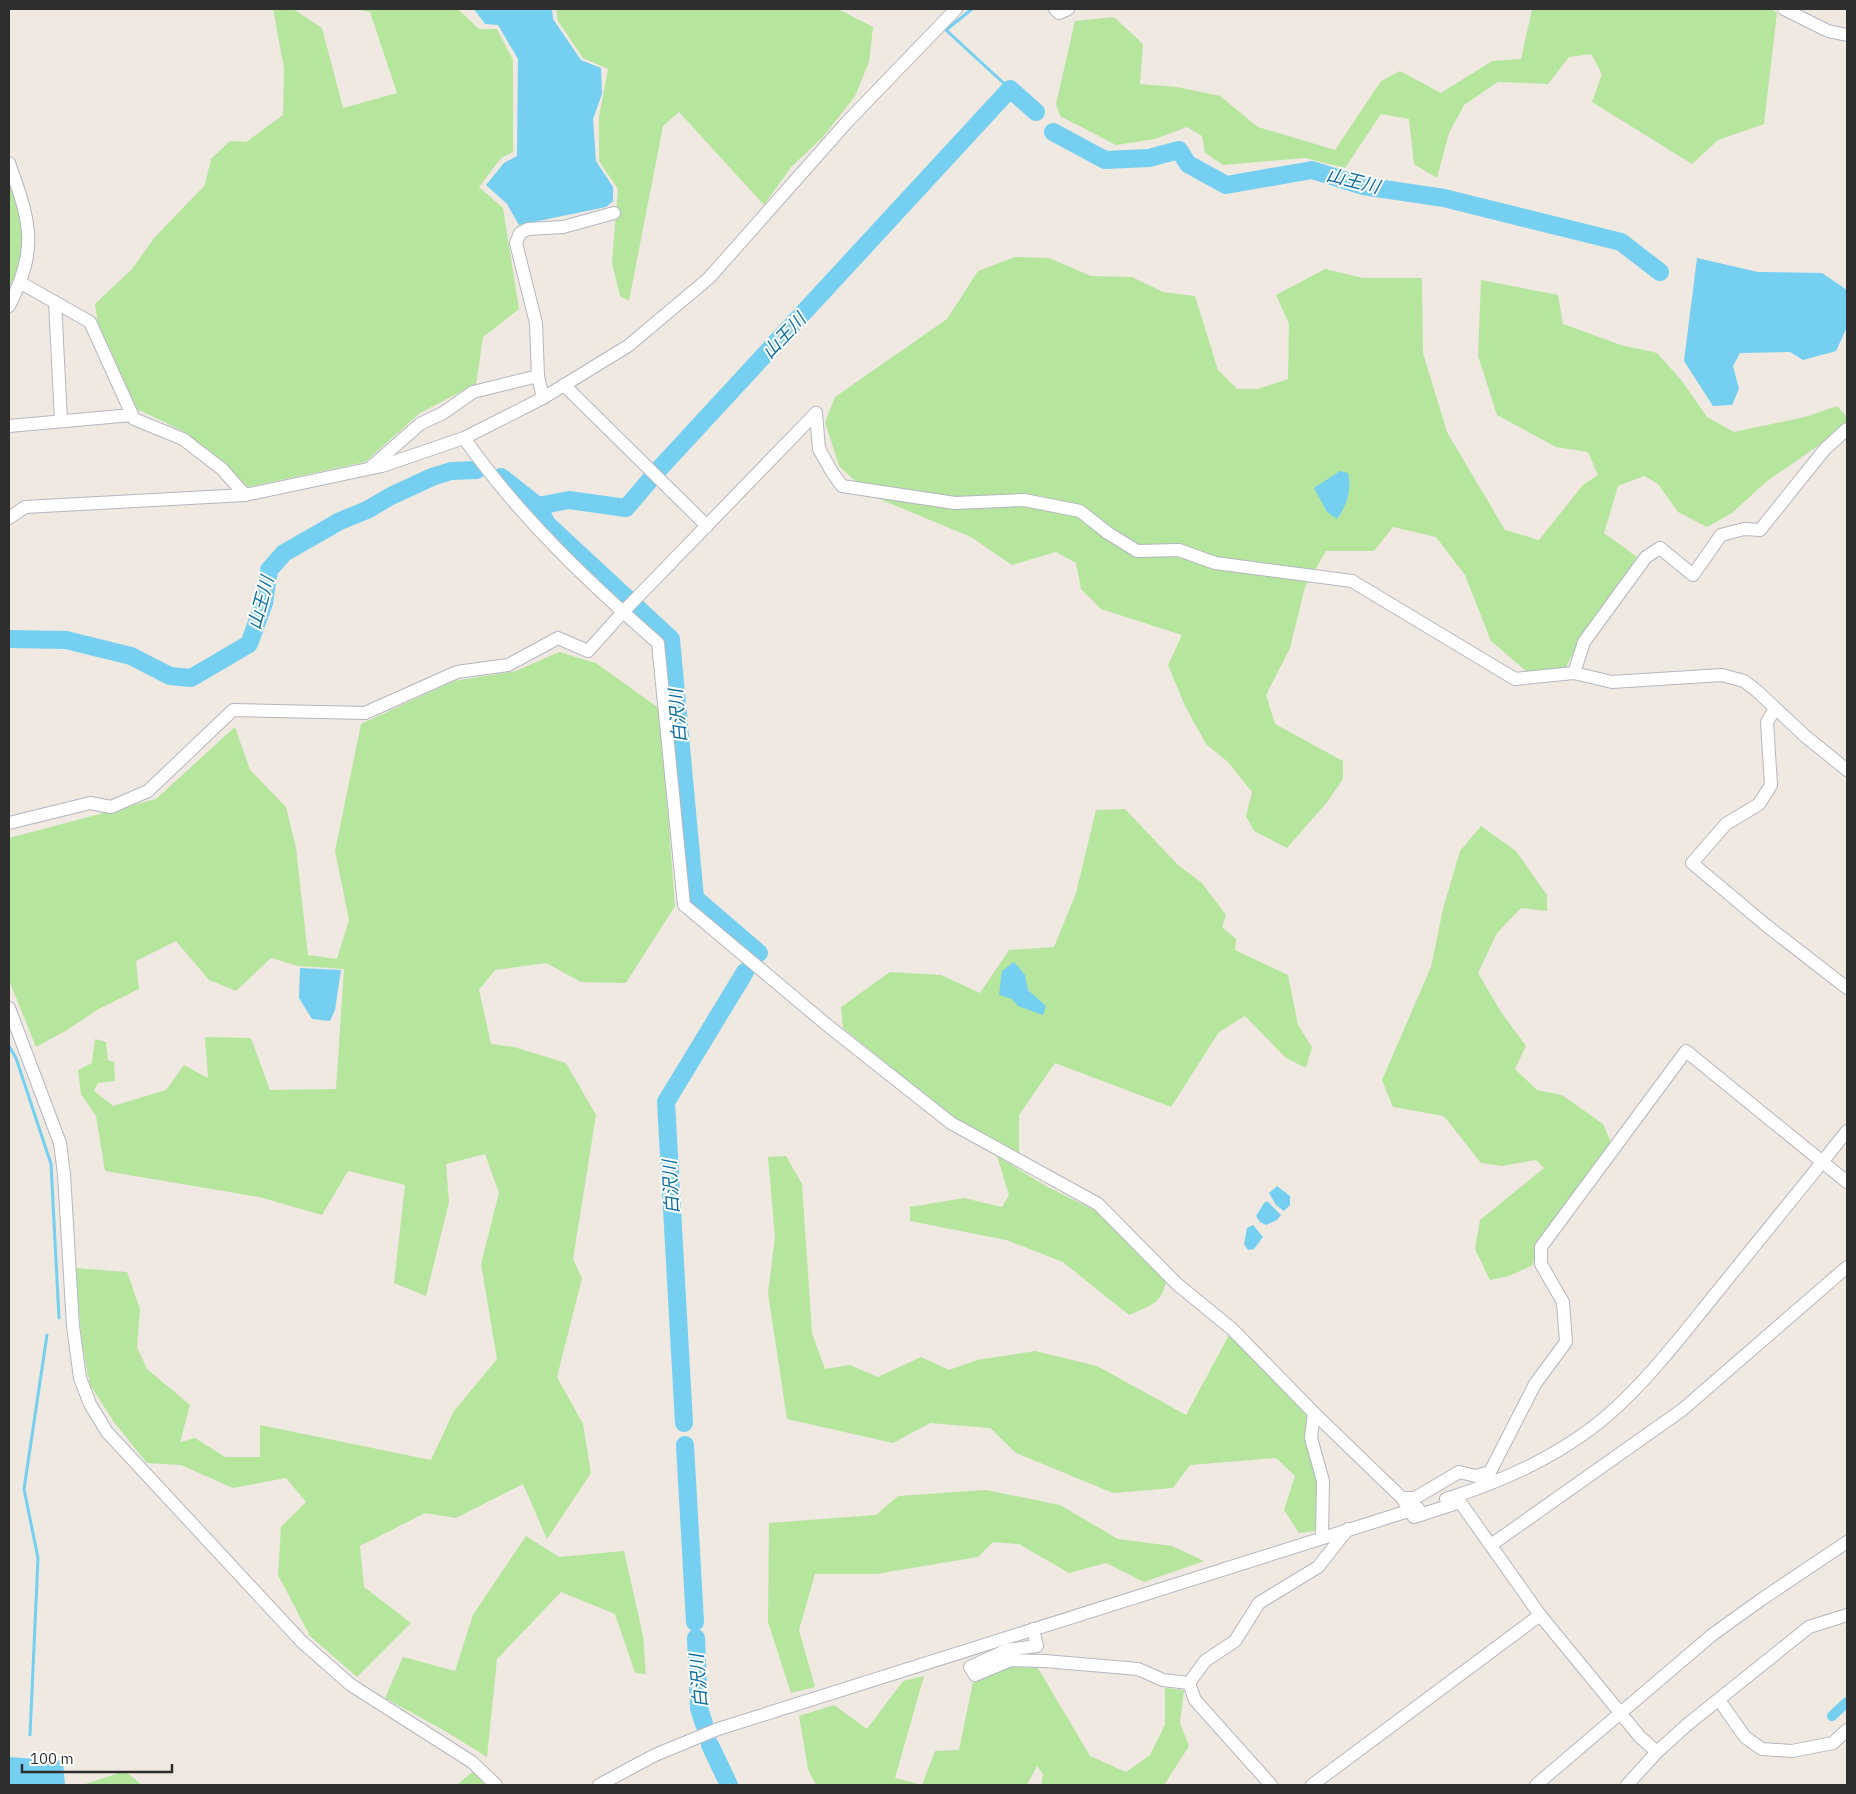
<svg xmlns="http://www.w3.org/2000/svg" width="1856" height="1794" viewBox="0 0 1856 1794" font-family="'IBM Plex Sans','Noto Sans JP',sans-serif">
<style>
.green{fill:#b6e59e}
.water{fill:#75cff0}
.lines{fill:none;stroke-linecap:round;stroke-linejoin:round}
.stream{stroke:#75cff0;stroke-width:3}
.canal{stroke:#75cff0;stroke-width:10}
.river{stroke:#75cff0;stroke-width:18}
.minor-casing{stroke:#b4b7c1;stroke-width:14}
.minor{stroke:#fff;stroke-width:12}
.labels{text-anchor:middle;stroke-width:4;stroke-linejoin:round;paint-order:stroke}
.water-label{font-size:18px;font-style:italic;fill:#0d6fa3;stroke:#fff}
</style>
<rect width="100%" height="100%" fill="#efe9e1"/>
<g class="green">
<polygon points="273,9 293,9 322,28 343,108 397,93 370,12 356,9 458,9 479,29 497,29 513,60 513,152 501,158 479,187 503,208 519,309 483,337 476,384 420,413 365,462 248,487 187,433 137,409 98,323 95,304 132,269 155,237 205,185 211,159 230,141 246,142 283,115 284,68"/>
<polygon points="556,9 838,9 873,27 869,62 855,96 823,137 791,167 764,205 679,112 663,126 629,301 620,296 612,263 618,189 599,161 599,117 608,69 583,58 558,21"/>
<polygon points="1534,9 1772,9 1777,13 1764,124 1718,140 1692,164 1592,102 1602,74 1591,54 1569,57 1548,84 1498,82 1464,105 1449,133 1437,178 1414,164 1409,119 1381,114 1345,168 1305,158 1223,165 1205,153 1202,136 1187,127 1155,139 1116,145 1060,116 1056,104 1075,21 1114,17 1143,44 1140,84 1177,87 1220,96 1258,127 1335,150 1381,81 1400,71 1441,93 1492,61 1521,59 1532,10"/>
<path d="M9 180C18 205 30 241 20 268 18 274 12 281 9 288Z"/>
<polygon points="1015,257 1049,258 1091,276 1132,277 1163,292 1195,296 1218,370 1237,389 1258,389 1288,379 1289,324 1276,295 1325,269 1363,278 1422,278 1423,353 1447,432 1505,530 1539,540 1583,485 1598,475 1588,452 1556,447 1497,415 1478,356 1481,280 1558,295 1563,324 1621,345 1657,353 1682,381 1707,417 1734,432 1805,417 1837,406 1847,417 1847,426 1767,481 1732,513 1707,527 1678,512 1658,484 1644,476 1618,486 1604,533 1637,557 1580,639 1565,669 1526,671 1491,641 1465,575 1436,537 1393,527 1374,551 1326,551 1305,587 1290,648 1266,695 1275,724 1343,761 1343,779 1328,801 1287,848 1254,831 1246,816 1252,792 1228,762 1206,744 1185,706 1168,665 1182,635 1101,609 1081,589 1076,563 1056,552 1012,565 971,537 870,495 839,466 825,422 835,397 947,319 978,271"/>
<polygon points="559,652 596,663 660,709 675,906 626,983 581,982 546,963 495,970 479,990 491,1044 514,1047 566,1063 596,1115 573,1259 582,1278 557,1377 583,1424 591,1473 547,1539 523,1484 456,1518 425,1513 360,1546 364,1587 411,1623 357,1677 310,1636 278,1575 281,1527 306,1502 286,1478 233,1488 181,1465 147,1463 114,1422 90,1385 82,1344 75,1268 127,1272 140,1309 137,1347 147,1369 190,1405 180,1442 195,1438 225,1457 260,1457 260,1425 431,1460 454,1411 497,1359 481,1264 499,1193 485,1154 446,1164 449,1202 426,1296 394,1283 405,1185 348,1171 322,1215 259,1197 105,1171 96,1116 81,1094 78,1070 92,1063 95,1039 106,1042 108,1060 114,1062 115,1081 98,1083 94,1091 113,1106 166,1090 184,1065 208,1078 205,1037 251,1038 270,1090 336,1089 344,969 298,966 271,958 236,991 209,980 176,941 136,961 139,989 97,1010 67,1030 36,1047 9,980 9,838 156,799 235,727 250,770 286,807 296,848 308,955 337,959 349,920 335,851 361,724 454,681 516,671"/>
<polygon points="1125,809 1179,866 1202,883 1226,915 1222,927 1236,939 1235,950 1288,975 1298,1025 1312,1047 1306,1068 1286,1058 1245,1016 1219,1032 1171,1107 1055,1063 1019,1115 1019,1154 959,1123 843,1028 841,1007 890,972 941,975 980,993 1009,950 1054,947 1076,893 1096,810"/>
<polygon points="1481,826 1516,851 1547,895 1547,911 1521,908 1497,933 1478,973 1501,1012 1526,1046 1515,1069 1537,1090 1562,1095 1603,1124 1613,1147 1536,1245 1533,1265 1509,1276 1490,1280 1475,1249 1480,1220 1544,1168 1536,1160 1502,1166 1481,1163 1444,1116 1393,1107 1382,1080 1431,967 1443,909 1460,851"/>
<polygon points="786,1156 802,1184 812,1333 825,1369 850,1365 878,1377 921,1357 949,1370 977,1360 1035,1351 1097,1366 1186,1415 1229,1335 1307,1414 1305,1439 1319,1481 1315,1531 1299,1533 1284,1510 1295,1476 1276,1458 1190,1465 1173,1488 1113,1493 1016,1453 990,1428 930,1423 893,1443 787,1419 768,1293 775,1237 768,1157"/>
<path d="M997 1156 1046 1186 1096 1211 1166 1281C1162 1304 1149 1306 1129 1315L1063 1262 1006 1240 910 1221V1207L964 1198 1002 1207 1009 1195Z"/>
<polygon points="986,1490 1060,1505 1118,1539 1172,1546 1204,1561 1144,1582 1106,1563 1069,1573 1019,1544 993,1542 978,1557 876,1574 815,1574 799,1630 815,1687 791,1693 768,1622 769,1523 876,1515 898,1496"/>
<polygon points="526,1536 559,1557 624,1551 643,1636 646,1674 635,1673 615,1614 561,1592 497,1659 487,1757 445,1731 385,1698 403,1657 455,1671 473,1615"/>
<polygon points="1011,1667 1038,1668 1090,1756 1126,1772 1150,1755 1165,1725 1165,1688 1184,1690 1180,1723 1189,1746 1164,1785 1041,1785 1043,1774 1037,1766 1027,1785 816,1785 808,1769 799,1716 834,1705 867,1729 903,1681 924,1676 895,1778 922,1785 935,1751 959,1750 973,1682"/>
<polygon points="125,1771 142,1785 82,1785"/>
<polygon points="473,1771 485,1785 457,1785"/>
</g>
<g class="water">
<polygon points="474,9 552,9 553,19 581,60 601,68 602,94 593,119 596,161 613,187 613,201 606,207 519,225 507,204 486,185 504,163 517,156 518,59 498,25 485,24"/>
<polygon points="1697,258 1758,272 1822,273 1847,290 1847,327 1836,351 1803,360 1790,352 1740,353 1733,366 1739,389 1732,405 1713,406 1684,361"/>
<path d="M1340 471 1348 473C1352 489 1347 506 1337 519L1327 512 1314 488Z"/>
<polygon points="1014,962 1025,975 1028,990 1046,1006 1043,1015 1018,1006 1012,999 999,995 1002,971"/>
<polygon points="300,968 341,970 335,1010 330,1021 312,1019 299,998"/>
<polygon points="1277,1186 1290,1196 1290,1205 1284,1211 1276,1205 1269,1193"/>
<polygon points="1267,1201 1281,1215 1277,1220 1266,1225 1260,1222 1256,1216 1264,1203"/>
<polygon points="1253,1225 1263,1237 1254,1249 1248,1250 1244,1244 1247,1228"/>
<polygon points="9,1757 63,1761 65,1785 9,1785"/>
</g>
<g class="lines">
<g class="stream">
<polyline points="972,9 946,30 1010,89"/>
<polyline points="9,1046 16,1058 51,1164 59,1318"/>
<polyline points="30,1735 38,1558 24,1489 47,1335"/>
</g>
<polyline class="canal" points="1832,1716 1847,1702"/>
<g class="river">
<polyline points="1053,132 1105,160 1149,158 1179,150 1188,164 1226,185 1312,170 1363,186 1444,198 1621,242 1660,272"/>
<polyline points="501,477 538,506 547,524 671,639 695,898 759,953"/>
<polyline points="538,506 569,500 626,508 661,467 1010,89 1036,112"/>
<polyline points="9,639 66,640 131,656 170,676 191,678 249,644 264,603 269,570 284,553 340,521 367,510 391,496 432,477 451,471 477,470"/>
<polyline points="684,1423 666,1102 745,972"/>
<polyline points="685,1445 695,1622"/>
<polyline points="696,1638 699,1708 704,1724"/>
<polyline points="710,1745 729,1785"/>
</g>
<defs>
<g id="minor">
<polyline points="1055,9 1059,13 1068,9"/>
<polyline points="1784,9 1828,31 1847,35"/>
<path d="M9 163C30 221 39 248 9 306"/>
<polyline points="21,283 90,322 134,419 183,439 222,469 245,495"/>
<polyline points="55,302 61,421"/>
<polyline points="538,376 536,323 516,243 520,233 528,229 563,227 614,213"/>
<polyline points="564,385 707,526"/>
<polyline points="816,413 819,449 832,472 842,486 955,503 1024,500 1080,511 1108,533 1137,551 1179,550 1215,563 1352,581 1515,679 1574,673 1612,682 1722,675 1744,681 1757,691 1805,736 1847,770"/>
<polyline points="9,426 132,415"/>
<path d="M464 438C518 515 587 581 658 643L684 905 827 1025 951 1123 1098 1204 1177 1284 1232 1329 1314 1413 1402 1498 1414 1517 1460 1502 1540 1615 1640 1737 1657 1752"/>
<polyline points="370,468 420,424 443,413 473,392 538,376 543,398 628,346 709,278 847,122 956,9"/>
<polyline points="9,518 25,507 245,495 382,466 464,438 543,398"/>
<polyline points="1574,673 1584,642 1646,557 1660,548 1693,575 1721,535 1744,529 1760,530 1825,449 1847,429"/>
<polyline points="1775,709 1767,722 1771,785 1759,804 1726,824 1692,863 1767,926 1847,988"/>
<polyline points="9,823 90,803 111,807 148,791 233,710 365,713 457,672 508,665 558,638 588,651 623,612 816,413"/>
<polyline points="9,1008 60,1143 64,1174 73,1326 80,1378 90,1404 107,1432 302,1642 351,1685 472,1762 496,1785"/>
<polyline points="1314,1413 1311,1438 1323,1481 1322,1538"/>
<polyline points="1402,1498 1415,1498 1459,1472 1476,1476 1490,1472 1535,1384 1566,1342 1563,1302 1541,1264 1541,1247 1686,1051 1847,1182"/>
<path d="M1446 1499C1504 1481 1563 1454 1609 1414 1649 1379 1683 1334 1717 1292 1760 1239 1804 1185 1847 1131"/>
<polyline points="1491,1545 1682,1410 1847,1267"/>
<polyline points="1033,1629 1037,1646 1007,1650 970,1667 975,1675 1011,1660 1045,1661 1138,1669 1163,1680 1189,1683"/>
<polyline points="1189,1683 1205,1661 1235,1641 1259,1603 1318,1567 1348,1529"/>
<polyline points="1189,1683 1195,1700 1271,1785"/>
<polyline points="1719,1700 1745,1737 1762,1749 1792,1751 1833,1743 1847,1730"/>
<polyline points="599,1785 655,1755 718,1729 1418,1508"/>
<polyline points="1312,1785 1540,1615"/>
<polyline points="1536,1785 1712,1635 1762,1599 1847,1542"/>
<polyline points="1627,1785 1657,1752 1688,1724 1809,1627 1847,1615"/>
</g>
</defs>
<use href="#minor" class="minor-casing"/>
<use href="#minor" class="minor"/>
</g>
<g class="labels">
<g class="water-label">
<text transform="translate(1353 181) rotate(14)" y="6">山王川</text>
<text transform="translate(784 336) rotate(-47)" y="6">山王川</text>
<text transform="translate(261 603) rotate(-75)" y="6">山王川</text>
<text transform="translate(678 716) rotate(-95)" y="6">白沢川</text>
<text transform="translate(671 1187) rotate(-93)" y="6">白沢川</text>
<text transform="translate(699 1681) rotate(-95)" y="6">白沢川</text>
</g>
</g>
<rect width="1856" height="1794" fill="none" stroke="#2e2e2e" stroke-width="20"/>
<path d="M22 1764v8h150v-8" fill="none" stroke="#2e2e2e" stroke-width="2.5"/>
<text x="30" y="1764" font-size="15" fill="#2e2e2e" stroke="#ffffff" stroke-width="4" paint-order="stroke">100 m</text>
</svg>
